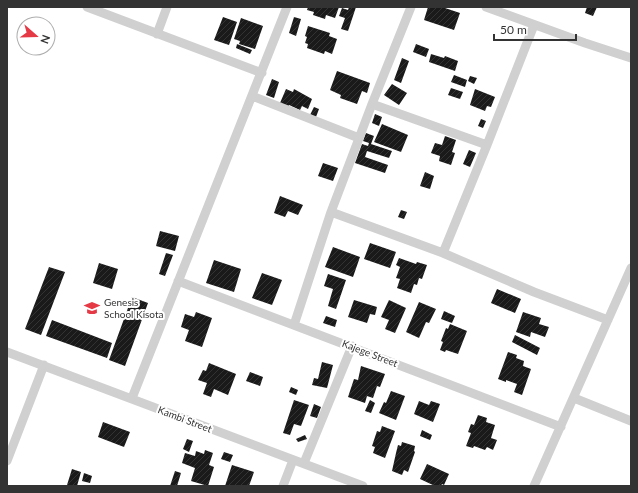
<svg xmlns="http://www.w3.org/2000/svg" width="638" height="493" font-family="Lato,sans-serif">
  <defs>
    <pattern id="building-hatch" width="6" height="6" patternUnits="userSpaceOnUse"><rect width="6" height="6" fill="#1a1a1a"/><path d="M-1 1l2-2M0 6l6-6M5 7l2-2" fill="none" stroke="#333"/></pattern>
  </defs>
  <rect width="100%" height="100%" fill="#fff"/>
  <!-- building -->
  <path fill="url(#building-hatch)" d="M308 7H339L335 18 326 15 325 19 313 15 314 12 307 10Z
    M349 7H356L348 31 341 29 345 18 339 16 342 8 348 10Z
    M428 7H442L460 13 454 30 424 20Z
    M587 7H597L593 16 585 13Z
    M223 17 237 22 229 45 214 40Z
    M294 17 301 19 296 36 289 33Z
    M241 18 263 26 255 49 239 44 240 41 234 39Z
    M308 26 330 33 329 36 337 39 332 54 325 51 324 54 307 48 308 44 305 43 307 37 305 36Z
    M237 44 252 50 250 54 236 48Z
    M416 44 429 49 426 57 413 52Z
    M431 54 444 58 445 56 458 61 455 71 429 62Z
    M402 58 409 61 401 83 394 80Z
    M337 71 370 83 367 93 362 91 357 104 340 98 341 95 330 90Z
    M454 75 467 80 465 87 451 82Z
    M470 76 477 78 474 84 468 81Z
    M272 79 279 82 274 98 266 95Z
    M392 84 407 93 399 105 384 95Z
    M451 88 463 92 460 99 448 95Z
    M286 89 293 92 294 89 312 99 308 109 302 106 300 110 289 105 288 107 280 103Z
    M475 89 495 97 491 107 487 106 485 111 470 105Z
    M314 107 319 109 316 117 310 115Z
    M375 114 382 117 379 126 372 123Z
    M481 119 486 121 483 128 478 126Z
    M382 124 408 135 401 152 374 142Z
    M366 133 374 136 371 144 392 151 389 158 367 151 365 157 388 165 385 173 355 163 362 144 368 146 369 143 363 141Z
    M445 136 456 140 452 152 455 153 451 165 439 161 440 156 431 153 435 143 442 145Z
    M469 150 476 153 470 167 463 164Z
    M323 163 338 168 333 181 318 176Z
    M425 172 434 176 430 189 420 186Z
    M280 196 303 205 298 215 288 211 285 217 274 213Z
    M401 210 407 212 404 219 398 217Z
    M160 231 179 236 175 251 156 246Z
    M370 243 396 252 390 268 364 259Z
    M333 247 360 257 353 277 325 267Z
    M166 253 173 255 165 276 159 274Z
    M399 258 416 264 417 262 427 265 422 279 419 278 417 285 414 284 411 293 397 288 400 279 396 278 400 267 396 265Z
    M214 260 241 269 234 292 206 283Z
    M99 263 118 269 112 289 93 283Z
    M49 267 65 272 41 335 25 329Z
    M262 273 282 280 272 305 252 298Z
    M328 274 346 280 336 309 328 306 333 289 324 286Z
    M497 289 521 299 515 313 491 303Z
    M132 297 148 303 125 366 109 360Z
    M354 300 377 307 375 315 370 314 367 323 348 317Z
    M389 300 406 308 395 333 385 329 389 320 381 317Z
    M419 302 436 309 429 323 426 322 419 338 406 332Z
    M444 311 455 316 452 323 441 319Z
    M196 312 212 318 202 347 185 341 189 330 181 327 185 314 194 317Z
    M523 312 541 318 539 324 549 327 545 337 531 332 530 337 516 332Z
    M326 316 337 320 335 327 323 323Z
    M52 320 112 343 107 358 46 336Z
    M450 324 467 331 458 354 446 350 445 352 440 350 443 342 441 341 446 328 448 329Z
    M515 335 540 348 537 355 512 342Z
    M508 352 517 355 516 358 524 361 523 366 531 369 522 395 514 392 517 384 506 380V382L498 379Z
    M322 362 333 365 327 388 312 385 314 378 318 379Z
    M209 363 236 374 228 395 214 389 211 397 203 394 207 383 198 380 203 370 206 371Z
    M361 366 385 374 380 387 377 386 373 398 367 396 365 403 348 397 354 379 358 380Z
    M250 372 263 377 260 386 246 381Z
    M291 387 298 390 296 395 289 392Z
    M391 391 405 396 396 420 379 413 384 402 386 403Z
    M294 400 309 405 301 426 294 424 290 435 283 433Z
    M370 400 375 403 371 413 365 411Z
    M419 401 429 405 431 401 440 404 433 422 414 414Z
    M314 404 321 407 317 418 310 416Z
    M478 415 487 418 486 422 495 425 491 438 497 440 493 450 487 447 485 450 474 446 473 448 466 446 471 433 468 432 471 424 474 425Z
    M103 422 130 432 124 447 98 437Z
    M382 426 395 431 385 458 373 453 375 447 372 446 377 431 380 432Z
    M422 430 432 435 430 440 420 436Z
    M305 435 307 439 298 442 296 439Z
    M187 439 193 441 189 452 183 449Z
    M402 442 415 446 414 451 415 452 408 472 404 470 402 475 392 471 396 453 398 445 401 446Z
    M205 450 213 453 209 465 214 467 208 486 191 481 195 468 182 463 185 453 195 456 196 451 204 454Z
    M224 452 233 455 230 462 221 459Z
    M427 464 449 474 444 485 442 484 441 486H435L420 479Z
    M232 465 254 472 249 486H225Z
    M72 469 81 472 77 486 67 485Z
    M175 471 181 473 177 486H170Z
    M84 473 92 476 90 483 82 481Z"/>
  <g fill="none" stroke-linecap="round" stroke-linejoin="round">
    <!-- minor -->
    <path stroke="#d0d0d0" stroke-width="9" d="M87 7 262 73
      M486 7 585 43 631 58
      M157 34 167 7
      M252 96 359 138
      M372 104 487 145
      M331 212 443 253 534 292 608 320
      M443 253 487 145 534 25
      M178 281 561 427
      M294 325 331 212 372 104 411 7
      M7 352 363 486
      M132 398 287 7
      M574 398 631 421
      M7 461 44 365
      M304 463 352 346
      M283 486 293 460
      M534 486 631 268"/>
  </g>
  <!-- icons -->
  <defs>
    <symbol id="school-bare" viewBox="-9 -9 18 18"><path d="M0-5L7-2L0 1L-7-2ZM-4 1L0 2.5L4 1V4Q0 6-4 4Z" fill="#e63946" stroke="#fff" stroke-width="2.5" paint-order="stroke"/></symbol>
  </defs>
  <g fill-rule="evenodd">
    <use href="#school-bare" x="81" y="297" width="22" height="22"/>
  </g>
  <g text-anchor="middle" stroke-width="4" stroke-linejoin="round" paint-order="stroke">
    <!-- poi labels -->
    <g font-size="10" fill="#333" stroke="#fff" text-anchor="start">
      <text x="104" y="306">Genesis<tspan x="104" dy="12">School Kisota</tspan></text>
    </g>
    <!-- street labels -->
    <g font-size="10" fill="#333" stroke="#fff">
      <text transform="translate(370 353) rotate(21)" y="4">Kajege Street</text>
      <text transform="translate(185 419) rotate(21)" y="4">Kambi Street</text>
    </g>
  </g>
  <!-- border -->
  <rect width="638" height="493" fill="none" stroke="#333333" stroke-width="16"/>
  <!-- north arrow -->
  <g transform="translate(36 36) rotate(110)"><circle r="19" fill="#ffffff" stroke="#adadad"/>
  <path d="M0-3L7 15L0 10L-7 15Z" fill="#e63946"/>
  <text y="-6" font-size="11" font-weight="bold" text-anchor="middle" fill="#333333">N</text>
  </g>
  <!-- scale -->
  <path d="M494 34v6h82v-6" fill="none" stroke="#333333" stroke-width="2"/>
  <text x="500" y="34" font-size="12" fill="#333333" stroke="#ffffff" stroke-width="3" paint-order="stroke">50 m</text>
</svg>
